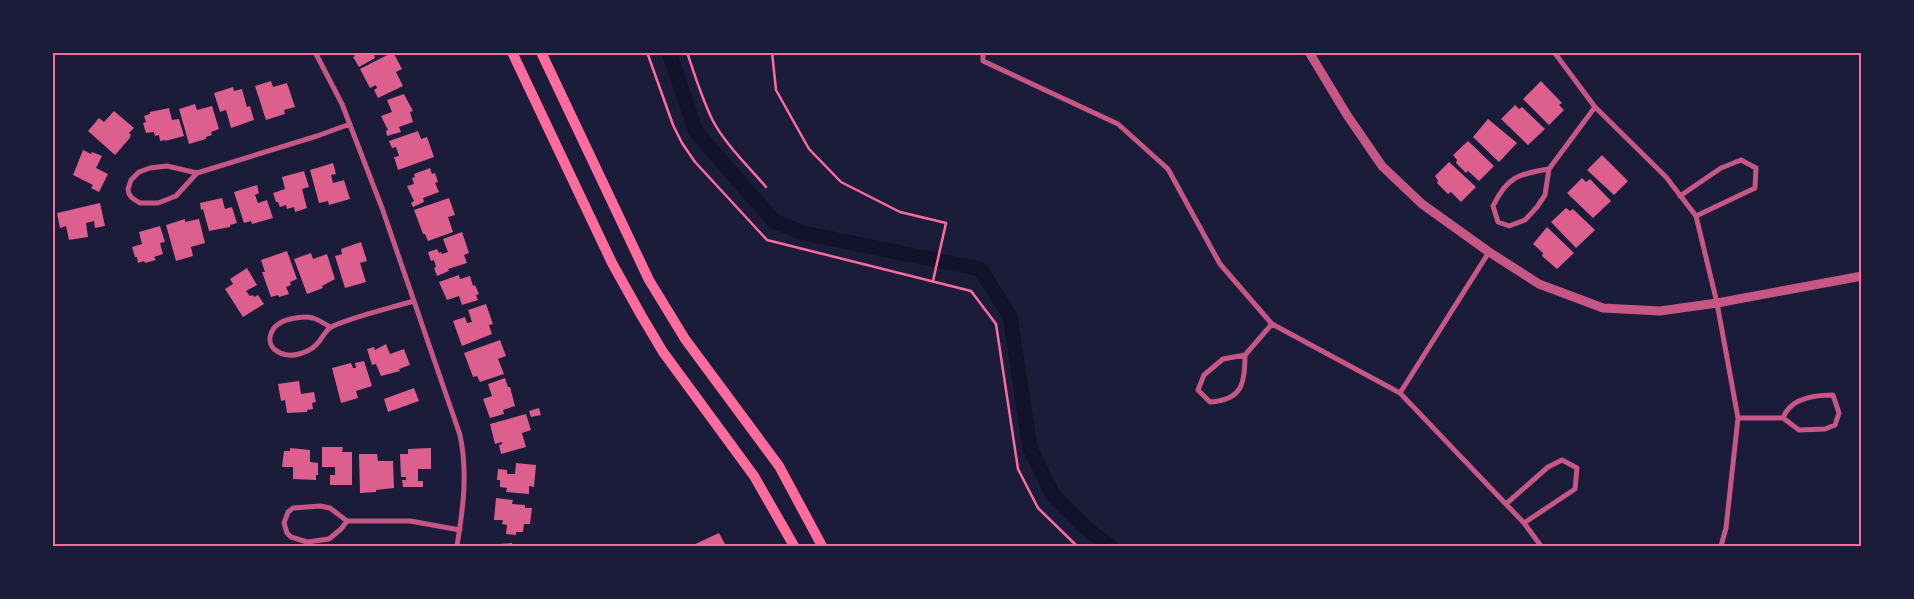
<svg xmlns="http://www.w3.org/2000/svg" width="1914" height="599" font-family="'PT Sans',sans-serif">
  <rect width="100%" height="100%" fill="#1b1b3a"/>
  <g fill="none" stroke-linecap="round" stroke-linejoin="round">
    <!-- canal -->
    <path stroke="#12122b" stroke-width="15" d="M669 52 696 132 774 221 803 233 980 269 1010 316 1030 448 1053 495 1087 529 1110 546"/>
  </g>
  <!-- building -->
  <path fill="#dd5f8e" d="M353 52H373L375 58 359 67 353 57 355 56Z
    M393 52 402 69 396 72 403 86 378 98 374 90 377 88 376 85 370 88 360 69Z
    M271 81 273 87 287 83 295 107 284 110 285 114 266 120 255 86Z
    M1541 81 1562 103 1559 105 1564 110 1549 125 1523 99Z
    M233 87 234 91 242 89 247 107 250 106 254 120 231 128 226 110 220 112 214 93Z
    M404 94 413 111 410 112 413 122 399 127 401 132 387 136 386 131 388 130 381 116 392 112 387 100Z
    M195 104 197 110 212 106 219 129 211 132 212 135 206 137V139L189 144 179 109Z
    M1515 105 1519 109 1522 107 1545 129 1528 145 1501 119Z
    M169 108 172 120 179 119 184 136 165 141V140L160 141 159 135 155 136 154 132 146 133 143 123 146 122 144 116 150 114V112Z
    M114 111 134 128 129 133 131 135 129 139 115 155 88 131 99 118 104 122Z
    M1488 119 1517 143 1499 162 1473 137Z
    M418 131 421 139 427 137 434 157 398 170 394 157 399 156 396 147 392 148 389 141Z
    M1468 141 1494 166 1479 181 1468 171 1466 173 1456 163 1457 160 1453 155Z
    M83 150 91 154 92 152 102 156 96 168 108 174 99 192 91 188 93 185 73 175Z
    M1602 155 1628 181 1614 195 1587 170Z
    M1449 162 1476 187 1461 202 1451 192 1448 194 1437 183 1438 181 1435 176Z
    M333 163 336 174 331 175 333 183 344 180 350 199 329 205 328 201 319 203 310 170Z
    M430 168 432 174 435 173 438 182 435 183 439 192 423 198 424 202 413 207 411 203 414 201 407 186 414 184 412 178 415 177 414 174Z
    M304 171 309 187 302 189 307 208 295 212 294 207 287 209 286 205 280 207 278 202H276L273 193 285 189 282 177Z
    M1582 178 1586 182 1590 179 1611 201 1593 218 1567 193Z
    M257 185 259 193 255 195 258 203 267 200 273 218 252 224 251 221 244 223 234 192Z
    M222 198 225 209 232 207 237 223 230 225V227L209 231 203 209 201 210 200 203Z
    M449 198 455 215 448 217 453 232 428 241 425 234H423L414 210Z
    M100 203 105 226 95 228 94 221 86 223 88 237 69 240 66 226 60 228 57 213Z
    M1566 208 1570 211 1573 209 1595 230 1576 248 1551 222Z
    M185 219V222L199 219 205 243 191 247 193 256 176 261 166 225Z
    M160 226 165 242 160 243 163 254 154 257 156 260 145 263 144 261 138 263 137 257H135L132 247 142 244 139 232Z
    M1547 227 1574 253 1557 269 1542 256 1543 253 1533 244Z
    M462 232 469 253 464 255 467 263 448 269 449 271 437 276 434 268 436 267 434 260 431 261 428 252 437 249 439 253 441 252 442 254 448 252 443 239Z
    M361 242 367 261 360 263 366 282 345 288 335 256 342 254 341 249Z
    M287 251 297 279 290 282 291 285 286 287 289 294 279 297 278 295 271 297 262 272H265L261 260Z
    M311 253 313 259 327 254 335 279 322 286 323 288 307 294 294 259Z
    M247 268 257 285 246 291 250 296 253 295 254 297 258 295 264 304 243 317 225 289 233 284 230 279Z
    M459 275 460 279 470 276 473 286 475 285 479 294 476 295 478 300 462 305 459 296 447 300 439 282Z
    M486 304 493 324 489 325 492 334 462 346 453 321 465 317 467 323 472 322 468 310Z
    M500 340 506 356 498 359 504 374 480 382 477 376 473 377 464 353Z
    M386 344 390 354 404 349 410 365 399 369 400 371 381 376 376 364 372 365 367 349 374 347 375 350Z
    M364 361 372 386 356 391 358 398 341 403 332 368 351 363 353 368H356L355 363Z
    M505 378 508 387H510L515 406 503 410 504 414 490 418 483 399 492 396 488 384Z
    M299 381 301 394 314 392 316 402 312 403 313 409 307 410V412L287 413 285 400 281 401 278 384Z
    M414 388 419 401 388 412 384 399Z
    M539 408 541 415 531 417 529 411Z
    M526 414 531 430 522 433 526 447 501 454 499 445 502 444V442L495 444 490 424Z
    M322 447H343L342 452H352V485H330V475H335V467H322Z
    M290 448 310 450V462L318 463V475H316V480L293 479V467H282L284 451H290Z
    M431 448V469H418V481H423V487H403L402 480H406V477H401L400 454H408V449Z
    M359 454H377L378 461H393L394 488 376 490V492L360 493Z
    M516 463 536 465 534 487 529 486V494L506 492 507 488 500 487V480H497L498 469 507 470V474H515Z
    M496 498 513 500 512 504 525 505V508H532L530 524H524L523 532H516V535L506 534 507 525 502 524 503 520H494Z
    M719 533 725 544 721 546H691Z
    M512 543V546H486L485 545Z"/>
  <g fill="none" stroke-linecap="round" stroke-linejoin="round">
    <!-- path -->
    <path stroke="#ff6b9d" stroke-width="2.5" d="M647 52 673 125 682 143 695 162 767 240 971 291 996 324 1018 469 1038 508 1077 546
      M687 52C695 76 702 99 713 121 726 145 748 166 766 187
      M772 52 776 90 809 149 841 182 900 212 946 223 933 281"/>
    <!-- minor -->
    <path stroke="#c65784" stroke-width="5" d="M315 52 342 104 382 208 460 435C468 473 463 509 457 546
      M983 52V61L1118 124 1168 169 1220 264 1272 324 1400 393 1524 523 1541 546
      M1554 52 1595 107 1666 177 1696 216 1717 303 1738 418 1726 528 1721 546
      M1549 169C1518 174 1507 177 1493 206L1498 222 1509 226 1525 220 1537 207 1545 195 1549 169 1595 107
      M197 173 167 166 150 168 139 172 131 180 128 189 129 194 132 198 140 203H158L176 196 197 173 317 136 350 124
      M1680 196 1721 168 1741 160 1756 168 1755 188 1696 216
      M330 327C325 324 319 320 313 318 303 315 281 319 274 328 261 347 282 359 299 354 323 348 321 331 333 326 359 315 387 309 414 301
      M1245 355C1245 384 1242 400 1210 402L1198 390 1204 375 1223 359 1245 355 1272 324
      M1400 393 1489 252
      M1738 418H1783L1799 430 1825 429 1835 425 1839 413 1833 395C1814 395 1790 398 1783 418
      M1506 504 1548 467 1562 460 1577 468 1575 489 1524 523
      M347 521 341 529 329 539 307 542 291 537 287 533 284 523 288 512 293 508 320 506 330 508 347 521H410L460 530"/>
    <!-- tertiary -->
    <path stroke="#c65784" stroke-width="9" d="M1309 52 1347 115 1382 166 1422 204 1489 252 1539 284 1603 308 1660 311 1717 303 1862 276"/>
    <!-- secondary -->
    <path stroke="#ff6b9d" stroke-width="10" d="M512 52 612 263 641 315 663 352 754 476 794 546
      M541 52 649 280 685 339 779 466 822 546"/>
  </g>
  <!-- border -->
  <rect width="1914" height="599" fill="none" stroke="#1b1b3a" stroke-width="108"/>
  <rect x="54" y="54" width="1806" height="491" fill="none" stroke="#ff6b9d" stroke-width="2"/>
</svg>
